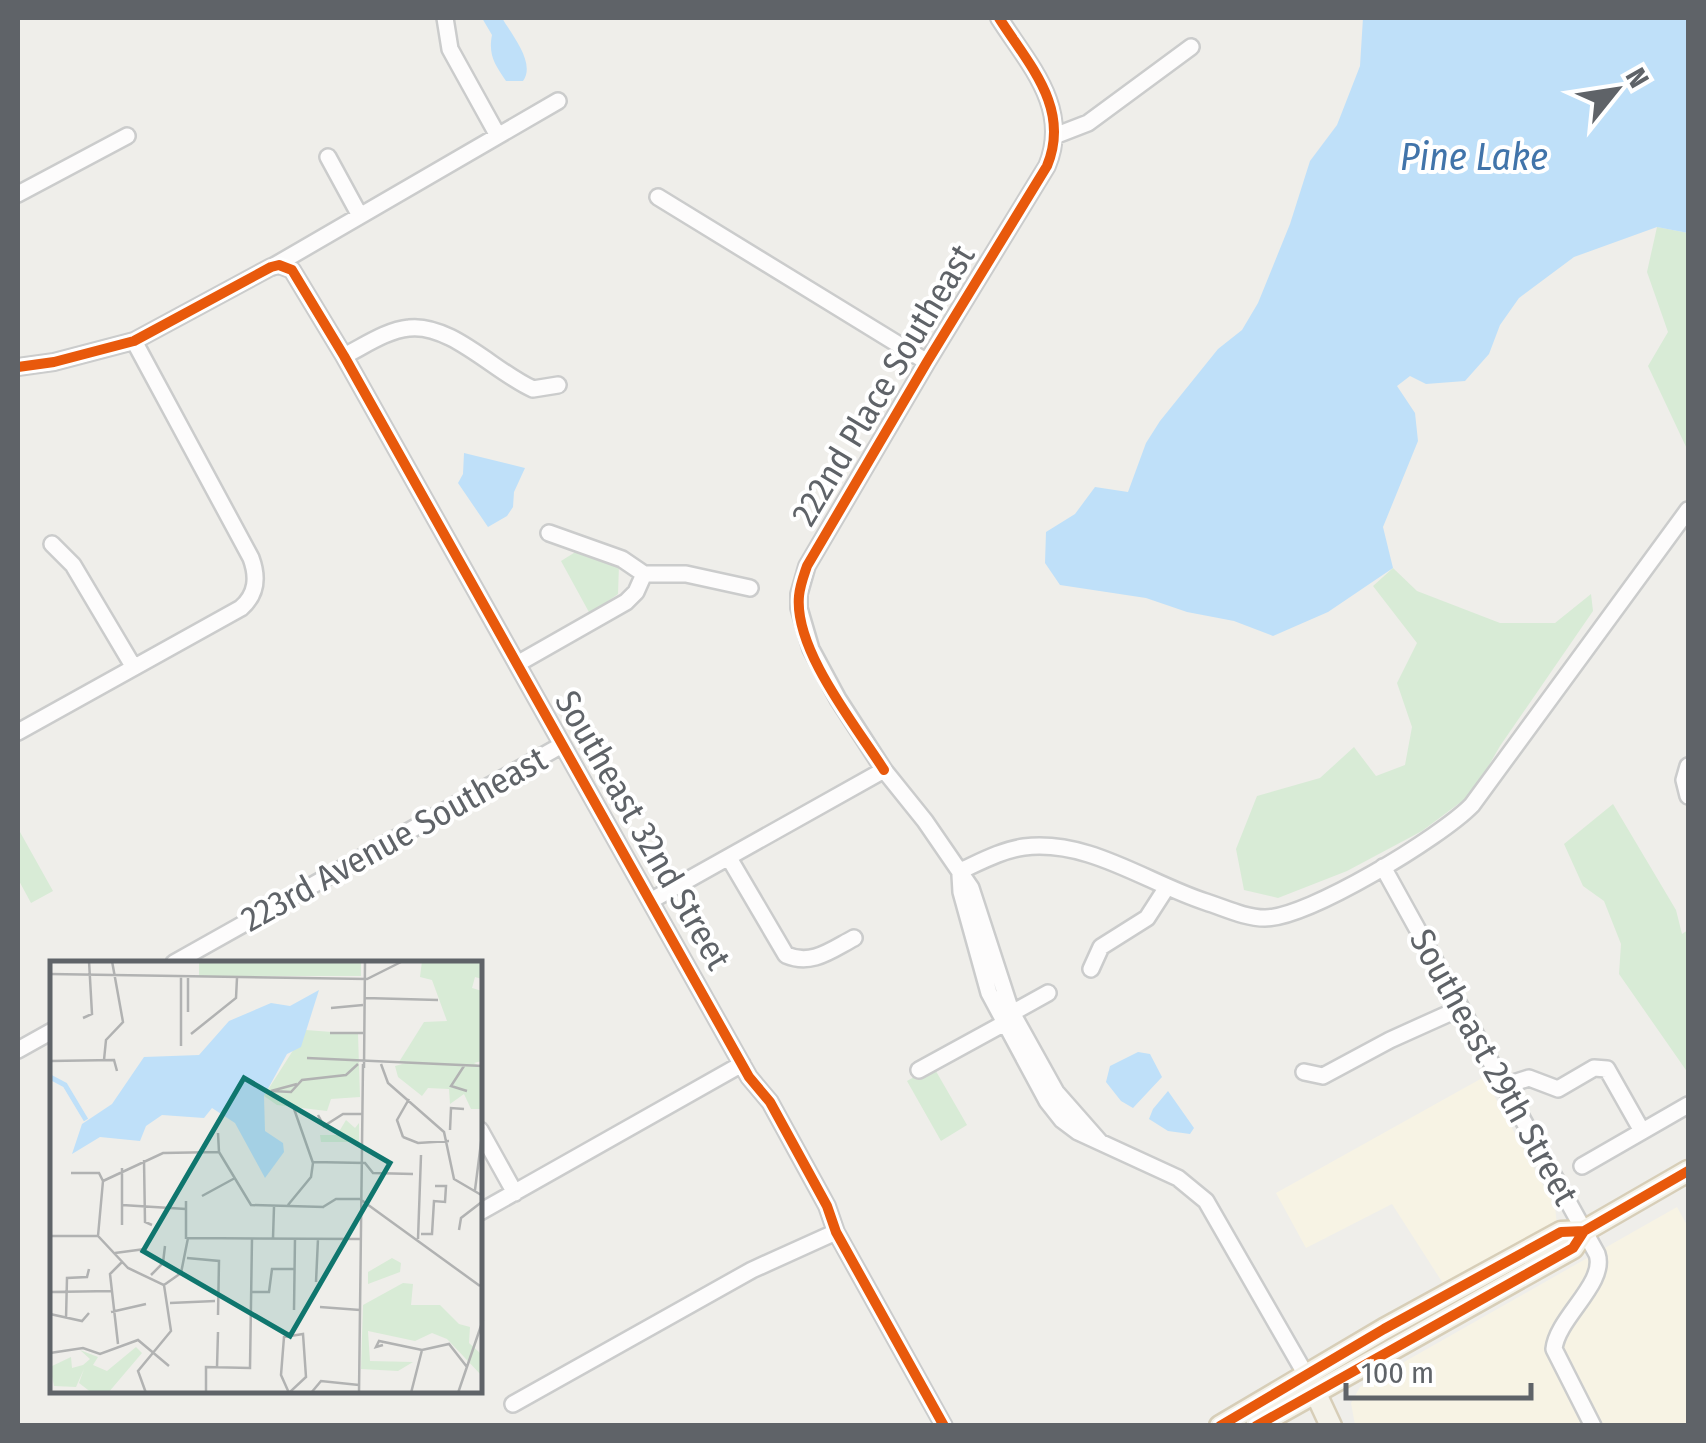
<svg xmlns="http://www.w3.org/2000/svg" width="1706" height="1443" font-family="'Fira Sans Condensed',sans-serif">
  <rect width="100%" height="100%" fill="#efeeea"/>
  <!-- commercial -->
  <path fill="#f7f3e4" d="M1484 1077 1555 1207 1557 1224 1446 1288 1392 1204 1306 1248 1276 1193Z
    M1677 1207 1688 1227V1425H1355L1351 1403 1360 1387Z"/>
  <!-- green -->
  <path fill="#d8ebd6" d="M1657 227 1688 233V451L1648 366 1668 332 1647 272Z
    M577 551 619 565 618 594 590 614 561 561Z
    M1393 568 1417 591 1500 623H1555L1591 594 1593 611 1500 746 1473 793 1422 831 1347 871 1278 898 1244 890 1236 849 1257 796 1320 778 1354 747 1376 776 1405 765 1412 727 1397 683 1417 643 1373 586Z
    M1613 804 1676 910 1682 934 1688 930V1073L1619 974 1621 944 1604 901 1583 886 1564 844Z
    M20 832 53 891 31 903 18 879V834Z
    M933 1066 967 1125 941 1141 907 1081Z"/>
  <!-- water -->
  <path fill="#bfe0f9" d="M482 18H502C512 35 536 63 523 81H506C495 65 488 55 492 35Z
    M1363 18H1688V233L1657 227 1574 257 1519 298 1500 325 1489 354 1465 381 1426 384 1410 376 1397 386 1415 413 1418 441 1383 527 1393 568 1328 612 1273 636 1234 621 1187 612 1146 598 1060 585 1045 563 1046 532 1075 514 1095 487 1128 492 1146 443 1160 421 1218 349 1242 330 1258 303 1290 224 1310 161 1337 125 1360 66Z
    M464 453 525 468 514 492 513 507 507 516 488 527 458 483 463 474Z
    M1138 1052 1150 1054 1162 1077 1133 1108 1121 1101 1106 1082 1110 1066Z
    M1168 1091 1194 1128 1190 1134 1168 1131 1149 1119 1153 1109Z"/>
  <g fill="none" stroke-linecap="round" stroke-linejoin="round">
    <defs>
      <path id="minor" d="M445 18 450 49 497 134
        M999 18C1029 65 1071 108 1047 166L927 362 807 566 799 594V608L811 649 838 699 884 770 925 821 971 888 1011 1011 1056 1092 1100 1142
        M1057 135 1088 123 1191 47
        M328 157 359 214
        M18 194 127 136
        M658 197 927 362
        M272 267 558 101
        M344 356C364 346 387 330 409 328 451 323 496 373 533 389L558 385
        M18 367 54 362 134 341 271 267 279 265 292 270 344 356 749 1077 770 1102 827 1206 836 1232 944 1426
        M549 533 622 559 644 574H686L750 588
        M52 544 73 565 133 666
        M517 664 626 602 636 592 644 574
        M18 732 241 608C257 594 258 577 251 558L134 341
        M1688 766 1684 780 1688 796
        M729 858 786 955C812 966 831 950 854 938
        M1383 867 1597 1254C1607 1283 1557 1318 1554 1349L1593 1426
        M960 871C980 862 1002 850 1024 847 1089 839 1147 883 1206 902 1225 908 1245 918 1265 918 1308 918 1441 837 1472 805L1688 510
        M960 875 961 892 989 993 1047 1101 1062 1120 1078 1132 1178 1178 1206 1201 1306 1375
        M652 900 884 770
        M174 963 562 745
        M1091 969 1101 947 1147 918 1167 887
        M1012 1013 1048 993
        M18 1050 52 1031
        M919 1070 1003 1024
        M1304 1072 1323 1076 1390 1040 1461 1008
        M1504 1086 1529 1078 1558 1089 1594 1068 1607 1069 1642 1131
        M480 1130 515 1193
        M1582 1166 1688 1105
        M480 1212 742 1064
        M513 1404 752 1270 836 1232"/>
      <path id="major" d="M1310 1381 1331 1426
        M1220 1426 1384 1329 1561 1232 1584 1231 1688 1171
        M1256 1426 1573 1248 1584 1231"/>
    </defs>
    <!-- minor casing -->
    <use href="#minor" stroke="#cbcccc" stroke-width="20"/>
    <!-- major casing -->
    <use href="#major" stroke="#d7ceb8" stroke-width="25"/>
    <!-- minor -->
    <use href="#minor" stroke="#fdfcfc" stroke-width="15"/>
    <!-- major -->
    <use href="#major" stroke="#f4f2e9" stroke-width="20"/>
    <defs>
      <path id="cycleway" d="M18 367 54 362 134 341 271 267 279 265 292 270 344 356 749 1077 770 1102 827 1206 836 1232 944 1426
        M884 770C856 726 794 650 799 596 800 585 804 575 807 566L927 362 1047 166C1071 108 1029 65 999 18
        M1220 1426 1384 1329 1561 1232 1584 1231 1688 1171
        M1256 1426 1573 1248 1584 1231"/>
    </defs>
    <!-- cycleway casing -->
    <use href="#cycleway" stroke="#fff" stroke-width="16"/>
    <!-- cycleway -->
    <use href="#cycleway" stroke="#e8590c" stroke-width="10"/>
  </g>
  <g text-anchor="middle" stroke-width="8" stroke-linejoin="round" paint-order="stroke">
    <!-- street labels -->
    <g font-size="35" fill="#5f6368" stroke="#fff">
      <text transform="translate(883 385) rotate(-59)" y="12">222nd Place Southeast</text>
      <text transform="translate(643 830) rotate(60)" y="12">Southeast 32nd Street</text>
      <text transform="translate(394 839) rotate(-29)" y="12">223rd Avenue Southeast</text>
      <text transform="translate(1494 1067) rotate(61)" y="12">Southeast 29th Street</text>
    </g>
    <!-- water labels -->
    <g font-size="38" font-style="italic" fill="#4174aa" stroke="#fff">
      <text x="1474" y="170">Pine Lake</text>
    </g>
  </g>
  <!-- overview -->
  <g transform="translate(50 961)">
    <rect width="432" height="432" fill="#efeeea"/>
    <path d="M149 0H311V15H149ZM372 0H432V18L425 16 422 27 432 30V100L424 102 432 106V148H421L414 133 400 143 399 128 378 127 372 135 348 116 345 105 356 102 349 101 374 61 397 60 382 19 370 16ZM256 69 308 73 310 136 281 138 277 150 227 144 214 135ZM296 159 305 167 309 162V181H271L270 174H287ZM342 297 351 302 350 311 318 323V311ZM353 322 363 323 361 344H390L409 363 420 366 419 382 430 392 432 415 397 378 382 372 365 380 318 370 320 400 363 401 348 410 311 408 313 344ZM86 386 92 392 58 432H42L29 422 34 408 26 426 4 425 0 406 21 396 22 407 33 404 40 398 30 389 48 396 43 404 57 410Z" fill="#d8ebd6"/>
    <path d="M269 29 251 86 237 93 214 135 215 170 233 182 234 191 215 217 185 162 162 147 154 157 112 154 96 165 90 180 50 176 22 193 32 163 62 143 94 96 149 94 179 60 221 42 240 45Z" fill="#bfe0f9"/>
    <path fill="none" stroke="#bfe0f9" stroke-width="5" d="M0 116 15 124 36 159"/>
    <path fill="none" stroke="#b1b2b2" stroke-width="2.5" d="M0 13 317 18 353 0M315 37 388 39M281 47 313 44M138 51V17M33 57 42 53 39 0M280 72H313M141 73 186 37 187 17M131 85V16M257 97 433 105M54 99 56 79 73 61 62 0M0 100 64 99 67 110M331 103 338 122 394 171 404 218 433 235M414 105 401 125 417 130M314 107 315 0M247 123 221 130 241 131 252 119 296 114 308 103M268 154 274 165 293 153H312M400 169 401 147 414 148M168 172 169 191 201 244 274 246M353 176 368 182 399 180M353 176 347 159 359 138M94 199 95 261 102 264M263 201 315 202 323 212 363 213M21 212H49L53 220M53 220 113 192 169 191M425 229 433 166M152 235 185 217M310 238 430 325M136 240V278M72 244 136 248M238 244 261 216 263 202 243 145M273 246 286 238H310M72 264V207M409 269 411 257 433 240M371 273H382L384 240 395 241 396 225H385M0 275H48L78 307 114 324 121 370 88 410 96 432M48 275 53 220M223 277 224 246M368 278 371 194M65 292 95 288M137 297 169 300 168 354M101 314 113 302 115 285M266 321 268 278M114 324 131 312 138 277 312 278M0 331 62 330M202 331H219L222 308H245M120 342 165 340M270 346 310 349M244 349 245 277M61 351 96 343M0 353 32 360 39 352M16 358 17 317 37 316 39 308M253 373 256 416 239 432 231 414 234 376ZM68 383 60 313 72 301M333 384 326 386 329 380 372 389 399 383 417 406M0 392 33 387 50 393 88 379 119 405M167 406 168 371M156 432V406L200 407 202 277M261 432 271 420 309 424M309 432 313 103M361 432 372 389M408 432 433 359"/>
    <path fill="#0f766e" fill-opacity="0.15" stroke="#0f766e" stroke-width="5" d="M194 117 340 202 240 375 93 290Z"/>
    <rect width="432" height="432" fill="none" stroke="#5f6368" stroke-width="5"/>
  </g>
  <!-- border -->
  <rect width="1706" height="1443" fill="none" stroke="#5f6368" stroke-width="40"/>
  <!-- north arrow -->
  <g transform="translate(1616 90) rotate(60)" stroke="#ffffff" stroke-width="8" paint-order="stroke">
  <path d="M0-8L18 38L0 25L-18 38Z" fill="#5f6368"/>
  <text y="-15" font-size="28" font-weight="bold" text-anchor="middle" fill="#5f6368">N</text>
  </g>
  <!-- scale -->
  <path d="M1346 1383v15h185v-15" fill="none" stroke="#5f6368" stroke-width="5"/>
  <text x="1361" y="1383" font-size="30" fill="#5f6368" stroke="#ffffff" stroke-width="8" paint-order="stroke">100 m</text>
</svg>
